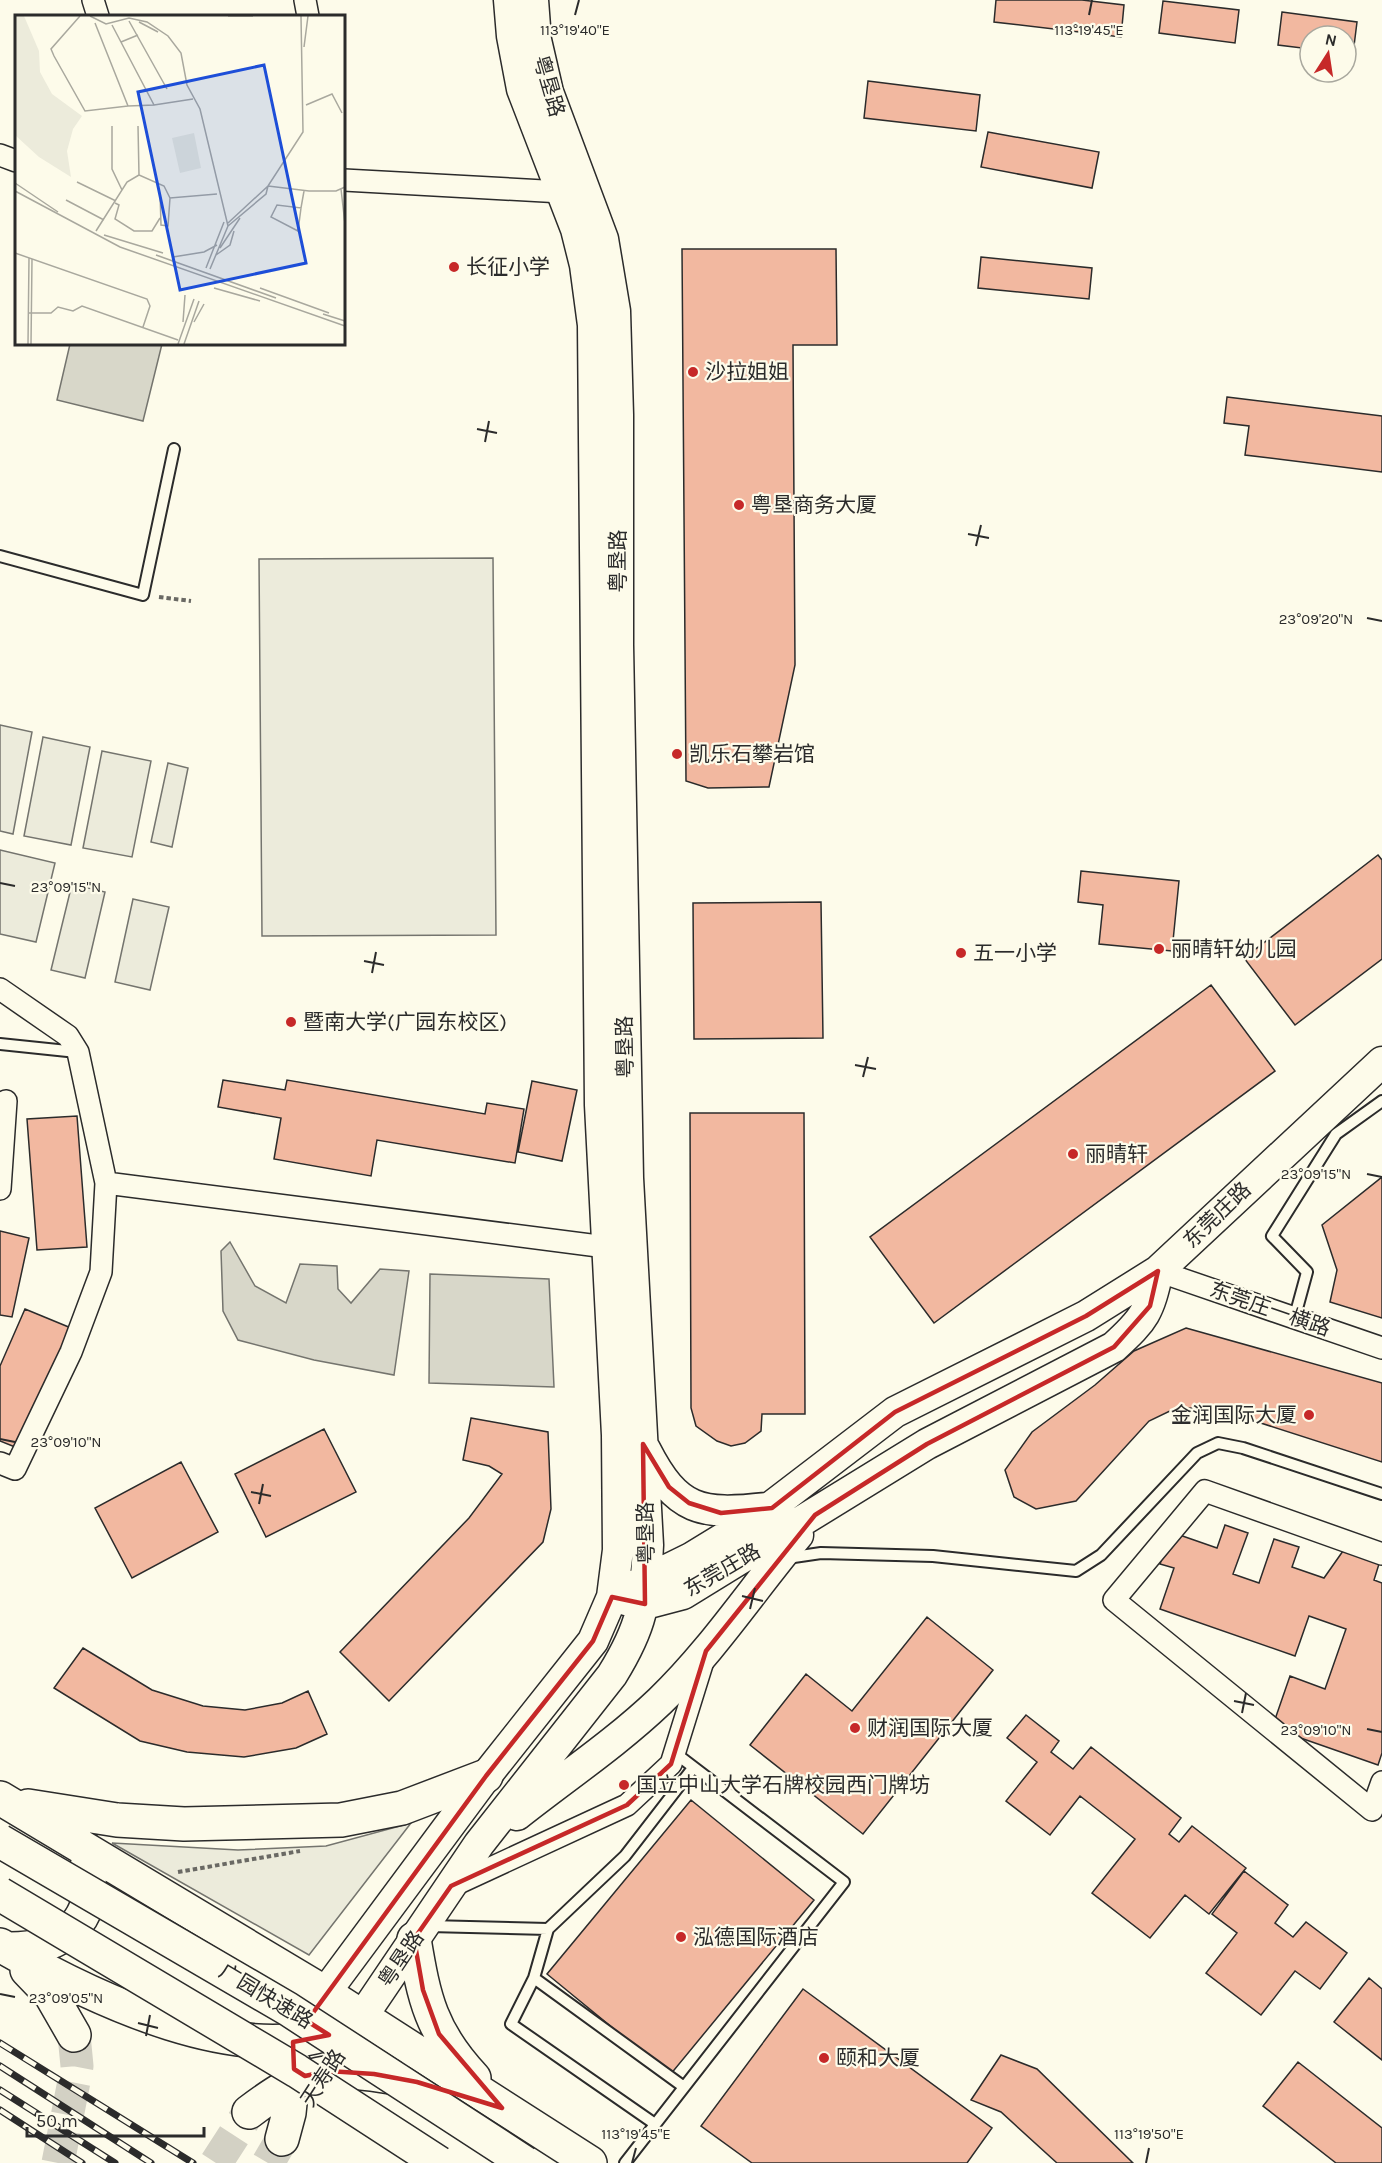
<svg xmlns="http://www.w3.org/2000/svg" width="1382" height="2163" font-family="Karla,'Noto Sans SC',sans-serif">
  <rect width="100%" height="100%" fill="#fdfbea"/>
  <!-- green -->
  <path fill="#ecebdb" stroke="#74746e" stroke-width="1.5" d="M493 558 496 935 262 936 259 559Z
    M0 725 32 732 13 834 0 831Z
    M43 737 90 747 71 845 24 836Z
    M102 751 151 761 132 857 83 848Z
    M168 763 188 768 172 847 151 842Z
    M0 850 55 863 36 942 0 934Z
    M72 884 105 892 85 978 51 970Z
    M133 899 169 907 150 990 115 982Z
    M411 1823 309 1955 112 1843 238 1850 326 1846Z"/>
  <!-- water -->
  <path fill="#d8d7c9" stroke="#74746e" stroke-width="1.5" d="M70 344H162L143 421 57 400Z
    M230 1242 255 1286 286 1303 300 1264 337 1266 338 1289 351 1303 380 1269 409 1271 394 1375 314 1360 238 1340 223 1311 221 1251Z
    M430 1274 549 1279 554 1387 429 1383Z"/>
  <!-- building -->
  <path fill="#f2b8a0" stroke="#2b2b2b" stroke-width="1.5" d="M996 0H1082L1124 5 1121 37 994 22Z
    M1163 1 1239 10 1235 43 1159 33Z
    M1282 12 1357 22 1353 54 1346 53V36H1310V49L1278 45Z
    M868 81 980 95 976 131 864 118Z
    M988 132 1099 152 1092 188 981 167Z
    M682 249H836L837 345H793L795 665 769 787 708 788 686 781Z
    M981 257 1092 268 1089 299 978 288Z
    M1227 397 1382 416V472L1245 455 1249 426 1224 423Z
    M1378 855 1382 860V959L1295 1025 1244 958Z
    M1081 871 1179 881 1172 951 1099 944 1103 905 1078 902Z
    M821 902 823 1038 694 1039 693 903Z
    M1211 985 1275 1071 934 1323 870 1237Z
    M223 1080 285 1090 287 1080 485 1114 487 1103 524 1109 515 1163 377 1140 371 1176 274 1159 281 1118 218 1107Z
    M532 1081 577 1090 562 1161 518 1152Z
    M690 1113H804L805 1414H762L761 1431 745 1443 731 1446 717 1441 696 1426 691 1408Z
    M77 1116 87 1247 37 1250 27 1119Z
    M1382 1177V1318L1330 1302 1337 1270 1322 1225Z
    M0 1231 29 1238 12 1317 0 1315Z
    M25 1309 71 1328 20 1449 0 1441V1366Z
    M1186 1328 1382 1383V1462L1211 1407 1174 1409 1149 1421 1076 1501 1036 1509 1014 1497 1005 1470 1032 1432 1095 1385 1134 1351Z
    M471 1418 548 1432 551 1509 543 1542 389 1701 340 1652 469 1518 502 1474 489 1466 463 1460Z
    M324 1429 356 1492 266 1537 235 1474Z
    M181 1462 218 1532 132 1578 95 1508Z
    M1225 1525 1248 1533 1233 1574 1259 1583 1274 1539 1299 1547 1292 1567 1324 1578 1343 1551 1379 1564 1374 1580 1382 1583V1753L1378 1765 1272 1728 1290 1676 1325 1689 1346 1629 1309 1616 1295 1656 1160 1609 1174 1568 1160 1564 1171 1532 1217 1548Z
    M927 1617 993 1670 863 1834 750 1745 806 1674 852 1711Z
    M83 1648 152 1690 203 1706 245 1710 282 1703 308 1691 327 1734 296 1748 244 1757 187 1752 140 1741 54 1688Z
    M1026 1715 1059 1741 1051 1752 1073 1769 1091 1747 1181 1818 1169 1834 1179 1842 1192 1826 1246 1868 1209 1914 1185 1895 1150 1938 1092 1893 1135 1839 1080 1796 1050 1835 1006 1801 1037 1762 1007 1738Z
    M691 1800 814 1900 670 2075 547 1974Z
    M1244 1871 1288 1905 1275 1923 1293 1937 1306 1922 1347 1953 1320 1989 1295 1971 1261 2015 1206 1973 1237 1933 1212 1914Z
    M1369 1978 1382 1989V2060L1334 2022Z
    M803 1989 992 2128 967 2163H752L701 2126Z
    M1001 2055 1037 2069 1133 2163H1057L1001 2112 971 2100Z
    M1298 2062 1382 2128V2163H1336L1263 2106Z"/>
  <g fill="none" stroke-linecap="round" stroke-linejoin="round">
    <!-- highway-tunnel -->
    <path stroke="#d3d1c4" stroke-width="33" stroke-dasharray="33 16" stroke-linecap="butt" d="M58 2163 77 2066 74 2035
      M216 2163 249 2112
      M268 2163 282 2139"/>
    <defs>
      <path id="lane" d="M0 556 143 595 174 449
        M0 1044 77 1052
        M1295 1316 1307 1272 1272 1236 1336 1134 1382 1101
        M787 1558 821 1553 933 1556 1076 1571 1101 1555 1197 1453 1218 1443 1243 1448 1382 1494
        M429 1926 548 1929 625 1856 693 1768
        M548 1929 534 1978 684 2087
        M534 1978 511 2024 655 2124
        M625 2163 844 1882 675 1753"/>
      <path id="street" d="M93 0 98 16
        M305 0 308 16
        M0 155 16 161
        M344 180 562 192
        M0 989 68 1036 78 1052 106 1183 606 1247
        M0 1189 6 1101
        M1158 1271 1382 1348
        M0 1463 15 1469 71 1352 101 1272 106 1183
        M1382 1554 1205 1491 1114 1600 1372 1810 1382 1782
        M452 1886 627 1805 671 1764 704 1658"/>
      <path id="secondary" d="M645 1449C677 1512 701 1515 766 1508
        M630 1588 691 1558 755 1519 895 1412 1086 1316 1158 1271 1382 1062
        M626 1600 645 1604 683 1594 927 1444 1114 1347C1145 1319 1149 1312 1158 1271
        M517 1815C565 1777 616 1743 660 1701 712 1651 752 1590 798 1535
        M325 1993 486 1776 593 1641 612 1597 618 1550 617 1435 600 1105 593 325 585 265 576 229 522 89 512 36 509 0
        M362 2017 479 1844 612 1675C643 1625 645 1604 648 1545L628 1178 618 645V415L615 311 603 239 548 92 536 40 533 0"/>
      <path id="highway" d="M0 1798 325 1993 590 2163
        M28 1806 117 1820 184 1824 341 1820 402 1808 486 1776
        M414 1939C424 1999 431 2032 474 2078
        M0 1945C88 1996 249 2076 348 2025
        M7 1949C59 1950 100 1923 87 1866
        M27 1970 51 1995 74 2035
        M249 2112C306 2069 327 2066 397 2078
        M282 2139 289 2113 294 2064"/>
    </defs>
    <!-- lane casing -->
    <use href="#lane" stroke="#2b2b2b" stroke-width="14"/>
    <!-- street casing -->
    <use href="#street" stroke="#2b2b2b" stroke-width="24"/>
    <!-- secondary casing -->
    <use href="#secondary" stroke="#2b2b2b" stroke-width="33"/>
    <!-- highway casing -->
    <use href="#highway" stroke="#2b2b2b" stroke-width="36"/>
    <!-- path -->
    <path stroke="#6a6964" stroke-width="4" stroke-dasharray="4.5 3" stroke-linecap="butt" d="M159 597 191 601
      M178 1872 300 1851"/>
    <!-- lane -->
    <use href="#lane" stroke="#fdfbea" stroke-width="10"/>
    <!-- street -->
    <use href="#street" stroke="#fdfbea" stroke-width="21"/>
    <!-- secondary -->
    <use href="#secondary" stroke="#fdfbea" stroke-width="30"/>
    <!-- highway -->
    <use href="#highway" stroke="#fdfbea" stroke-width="33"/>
    <defs>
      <path id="rail" d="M0 2043 193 2163
        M0 2066 151 2163
        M0 2090 115 2163
        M0 2110 82 2163"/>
    </defs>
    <!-- rail casing -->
    <use href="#rail" stroke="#2b2b2b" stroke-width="7"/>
    <!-- rail -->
    <use href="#rail" stroke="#fdfbea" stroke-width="4.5" stroke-dasharray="14" stroke-linecap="butt"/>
    <defs>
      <path id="highway-bridge" d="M0 1841 288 2009 525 2163
        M0 1894 297 2071 439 2163"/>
    </defs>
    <!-- highway-bridge casing -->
    <use href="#highway-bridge" stroke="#2b2b2b" stroke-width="36" stroke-linecap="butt"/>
    <!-- highway-bridge -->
    <use href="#highway-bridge" stroke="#fdfbea" stroke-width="33"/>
  </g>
  <!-- marked area -->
  <path fill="none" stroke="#c62828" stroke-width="4.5" stroke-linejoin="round" d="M1158 1271 1150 1306 1114 1347 927 1444 815 1515 706 1651 671 1764 627 1805 451 1886 414 1939 423 1990 439 2034 502 2108 417 2082 374 2074 328 2071 305 2076 294 2069 293 2042 329 2035 307 2021 486 1776 593 1641 612 1597 645 1604 643 1444 669 1487 689 1503 721 1513 772 1508 895 1412 1086 1316Z"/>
  <!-- ticks -->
  <path fill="none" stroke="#2b2b2b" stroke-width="2" d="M575 15 579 0M1089 15 1092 0M477 429 497 433M485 442 489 421M968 534 989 538M976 546 981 525M1367 618 1382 621M0 883 15 886M364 961 384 965M372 973 376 952M855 1065 876 1069M863 1077 868 1057M1367 1174 1382 1177M0 1439 15 1442M251 1492 271 1496M259 1504 263 1484M742 1596 763 1601M750 1609 755 1588M1234 1701 1254 1705M1242 1713 1246 1693M1367 1729 1382 1732M0 1994 15 1997M138 2023 158 2028M146 2036 150 2015M632 2163 636 2148M1146 2163 1149 2148"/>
  <!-- markers -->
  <g fill="#c62828" stroke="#fdfbea" stroke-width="2">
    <circle cx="454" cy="267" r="6"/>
    <circle cx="693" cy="372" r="6"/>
    <circle cx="739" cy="505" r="6"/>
    <circle cx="677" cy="754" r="6"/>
    <circle cx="1159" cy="949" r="6"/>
    <circle cx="961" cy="953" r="6"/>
    <circle cx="291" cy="1022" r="6"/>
    <circle cx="1073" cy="1154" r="6"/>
    <circle cx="1309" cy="1415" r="6"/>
    <circle cx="855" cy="1728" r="6"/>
    <circle cx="624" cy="1785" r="6"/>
    <circle cx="681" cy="1937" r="6"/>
    <circle cx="824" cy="2058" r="6"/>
  </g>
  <g text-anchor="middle" stroke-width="4.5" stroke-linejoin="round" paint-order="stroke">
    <!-- street labels -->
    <g font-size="21" fill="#2b2b2b" stroke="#fdfbea">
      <text transform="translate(549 86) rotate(74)" y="7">粤垦路</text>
      <text transform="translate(618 561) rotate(-90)" y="7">粤垦路</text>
      <text transform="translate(625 1047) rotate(-91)" y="7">粤垦路</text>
      <text transform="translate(1217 1215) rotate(-44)" y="7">东莞庄路</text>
      <text transform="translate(1270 1309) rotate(19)" y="7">东莞庄一横路</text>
      <text transform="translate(646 1533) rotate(-91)" y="7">粤垦路</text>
      <text transform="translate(722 1570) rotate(-30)" y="7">东莞庄路</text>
      <text transform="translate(401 1959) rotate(-56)" y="7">粤垦路</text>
      <text transform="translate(266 1996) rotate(31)" y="7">广园快速路</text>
      <text transform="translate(323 2078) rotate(-57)" y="7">天寿路</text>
    </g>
    <!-- poi labels -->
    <g font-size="21" fill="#2b2b2b" stroke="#fdfbea" text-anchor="start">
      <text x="466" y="274">长征小学</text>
      <text x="705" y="379">沙拉姐姐</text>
      <text x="751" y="512">粤垦商务大厦</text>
      <text x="689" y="761">凯乐石攀岩馆</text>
      <text x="1171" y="956">丽晴轩幼儿园</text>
      <text x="973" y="960">五一小学</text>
      <text x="303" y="1029">暨南大学(广园东校区)</text>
      <text x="1085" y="1161">丽晴轩</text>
      <text x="1297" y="1422" text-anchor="end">金润国际大厦</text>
      <text x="867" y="1735">财润国际大厦</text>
      <text x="636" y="1792">国立中山大学石牌校园西门牌坊</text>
      <text x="693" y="1944">泓德国际酒店</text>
      <text x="836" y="2065">颐和大厦</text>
    </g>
  </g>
  <!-- overview -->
  <g transform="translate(15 15)">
    <rect width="330" height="330" fill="#fdfbea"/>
    <path d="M0 1H9L24 36 25 57 37 79 67 101 58 114 52 136 56 162 24 142 0 120ZM179 118 186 153 165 158 157 123Z" fill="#ecebdb"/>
    <path fill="none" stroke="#a9a89e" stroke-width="1.5" d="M65 1 36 34 39 41 70 96 113 91M75 1 91 9 114 3 132 7 153 21 166 38 172 70 185 94 213 211 195 254M213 1H238M114 6 152 74M124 7 143 17M80 8 113 91 139 90 97 10M106 27 123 20M289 32 293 1M139 90 178 84M291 90 317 79 327 98M97 111V154L107 175M123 111 124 160 149 171 155 183 202 179M62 167 101 186M0 168 43 197M253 171 294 176H321L330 172M326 174 330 209M0 176 105 232 330 311M145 178 146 210 153 211 155 183M51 185 89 205M100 188 104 190 100 204 119 216H137L145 203M286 193 283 216 256 202 262 190 286 193 289 176M213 208 253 171 288 117 286 1M213 211 251 179 253 171M81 216 112 167 124 160M89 220 148 238M205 233 225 203M0 238 132 284 135 291 128 312M141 240 261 283M201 240 215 230 219 216M158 242 189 237 202 230M191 253 209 207M199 273 245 286M245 273 314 298M13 298H36L43 292 58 296 67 291 163 325M308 299 330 306M168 307 170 280M179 307 189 289M13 329 14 243M16 329 17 244M163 329 179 284M169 329 184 286"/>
    <path fill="#1d4ed8" fill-opacity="0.15" stroke="#1d4ed8" stroke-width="3" d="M249 50 291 248 165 275 123 77Z"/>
    <rect width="330" height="330" fill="none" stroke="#2b2b2b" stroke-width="3"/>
  </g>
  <g font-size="15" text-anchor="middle" fill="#2b2b2b" stroke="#fdfbea" stroke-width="4.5" stroke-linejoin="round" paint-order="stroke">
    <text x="575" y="35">113°19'40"E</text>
    <text x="1089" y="35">113°19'45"E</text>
    <text x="1316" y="624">23°09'20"N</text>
    <text x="66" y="892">23°09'15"N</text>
    <text x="1316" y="1179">23°09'15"N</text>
    <text x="66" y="1447">23°09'10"N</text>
    <text x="1316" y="1735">23°09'10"N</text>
    <text x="66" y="2003">23°09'05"N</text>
    <text x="636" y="2139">113°19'45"E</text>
    <text x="1149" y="2139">113°19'50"E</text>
  </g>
  <!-- north arrow -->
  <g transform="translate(1328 54) rotate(12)"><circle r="28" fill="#fdfbea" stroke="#a9a89e" stroke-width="1.5"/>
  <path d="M0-4.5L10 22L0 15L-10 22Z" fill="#c62828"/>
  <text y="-9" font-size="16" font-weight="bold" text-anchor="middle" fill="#2b2b2b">N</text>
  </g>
  <!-- scale -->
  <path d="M27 2127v9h177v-9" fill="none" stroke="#2b2b2b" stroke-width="3"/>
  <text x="36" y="2127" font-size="18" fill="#2b2b2b" stroke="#fdfbea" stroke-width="4.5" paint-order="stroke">50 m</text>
</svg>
